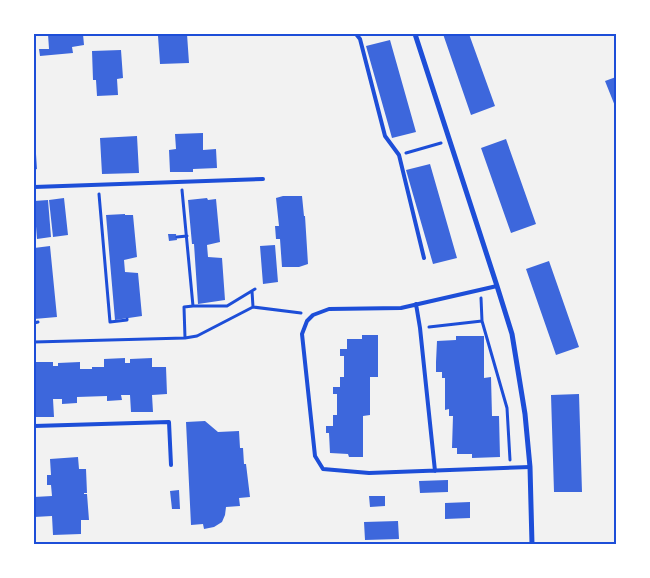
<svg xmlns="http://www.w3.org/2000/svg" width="650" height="578" font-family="'Golos Text',sans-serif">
  <rect width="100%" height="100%" fill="#f2f2f2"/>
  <!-- building -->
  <path fill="#3d67dc" d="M48 34H83L84 45 72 47 73 53 40 56 39 49H49Z
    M187 34 189 63 160 64 158 36Z
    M443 34H469L495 106 471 115Z
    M390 40 416 132 392 138 366 46Z
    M121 50 123 78 117 79 118 95 97 96 96 80H93L92 51Z
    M616 77V106H615L605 81Z
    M203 133V150L216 149 217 168 193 169V172H170L169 150 176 149 175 134Z
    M137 136 139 173 102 174 100 138Z
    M506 139 536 224 511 233 481 148Z
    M36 154 37 169 34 170V155Z
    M430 164 457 258 433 264 406 170Z
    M283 196H302L304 216H305L308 264 299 267H282L280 239H276L275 226H279L276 198Z
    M64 198 68 235 53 237 49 200Z
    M207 198 208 200 216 199 220 242 207 245 208 257 222 258 225 300 198 304 194 244H192L188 200Z
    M48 200 51 237 37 239 34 201Z
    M125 214V215H133L137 257 124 260 125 272 138 273 142 316 115 320 106 215Z
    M168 234H176L177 240 169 241Z
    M275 245 278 282 263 284 260 246Z
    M50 246 57 317 34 319V248Z
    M549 261 579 347 556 355 526 269Z
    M362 335H378V377H370V415L363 416V457H349L348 454 330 453 329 433H326V426H333V415H337V394H333V387H340V377H344V356H340V349H347V339H362Z
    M456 336H484V378L491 377 492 416H499L500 457 472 458V454H457V448H452L453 416H449V409L445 410V378H442V372H436V362L437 341 456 340Z
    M125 358V363H130V359L152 358V367H166L167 394 152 395 153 412H131L130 395H121L122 400 107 401V396L77 397V403L62 404V399H53L54 417H34V362H53V366H58V363L80 362V369H92V367H104V359Z
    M579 394 582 492H554L551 395Z
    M205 421 218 432 239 431 240 448H243L244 464H246L250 497 239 498 240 506 226 507 225 515 222 522 214 527 204 529 203 524 191 525 186 422Z
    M78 457 79 469H86L87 493H84V494H87L89 520H81V534L53 535 52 516 34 517V497L52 496 51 485H47V475H51L50 459Z
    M448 480V492L420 493 419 481Z
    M179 490 180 509H172L170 491Z
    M369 496H385V506L370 507Z
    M470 502V518L445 519V503Z
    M398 521 399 539 365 540 364 522Z"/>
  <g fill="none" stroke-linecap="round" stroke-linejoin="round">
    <!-- path -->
    <path stroke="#1d4ed8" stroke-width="3" d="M406 153 441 143
      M182 190 193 306 184 307 185 338
      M99 194 110 322 127 320V319
      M177 237 187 236
      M252 291 253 307
      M481 298 482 321
      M193 306H227L255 289
      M34 323 38 322
      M429 327 482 321 507 408 510 460
      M34 342 185 338 197 336 253 307 301 313"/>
    <!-- service -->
    <path stroke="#1d4ed8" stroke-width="4" d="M356 34 360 39 385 136 399 155 424 258
      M34 187 263 179
      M497 286 401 308 329 309 313 315 307 321 302 334 315 456 323 469 369 473 530 467
      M416 304 420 328 435 471
      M34 426 169 422 171 465"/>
    <!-- minor -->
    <path stroke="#1d4ed8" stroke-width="5" d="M415 34 497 286 512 334 525 414 530 467 532 544"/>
  </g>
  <!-- border -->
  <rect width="650" height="578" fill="none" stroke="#ffffff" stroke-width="70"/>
  <rect x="35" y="35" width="580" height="508" fill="none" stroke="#1d4ed8" stroke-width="2"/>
</svg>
